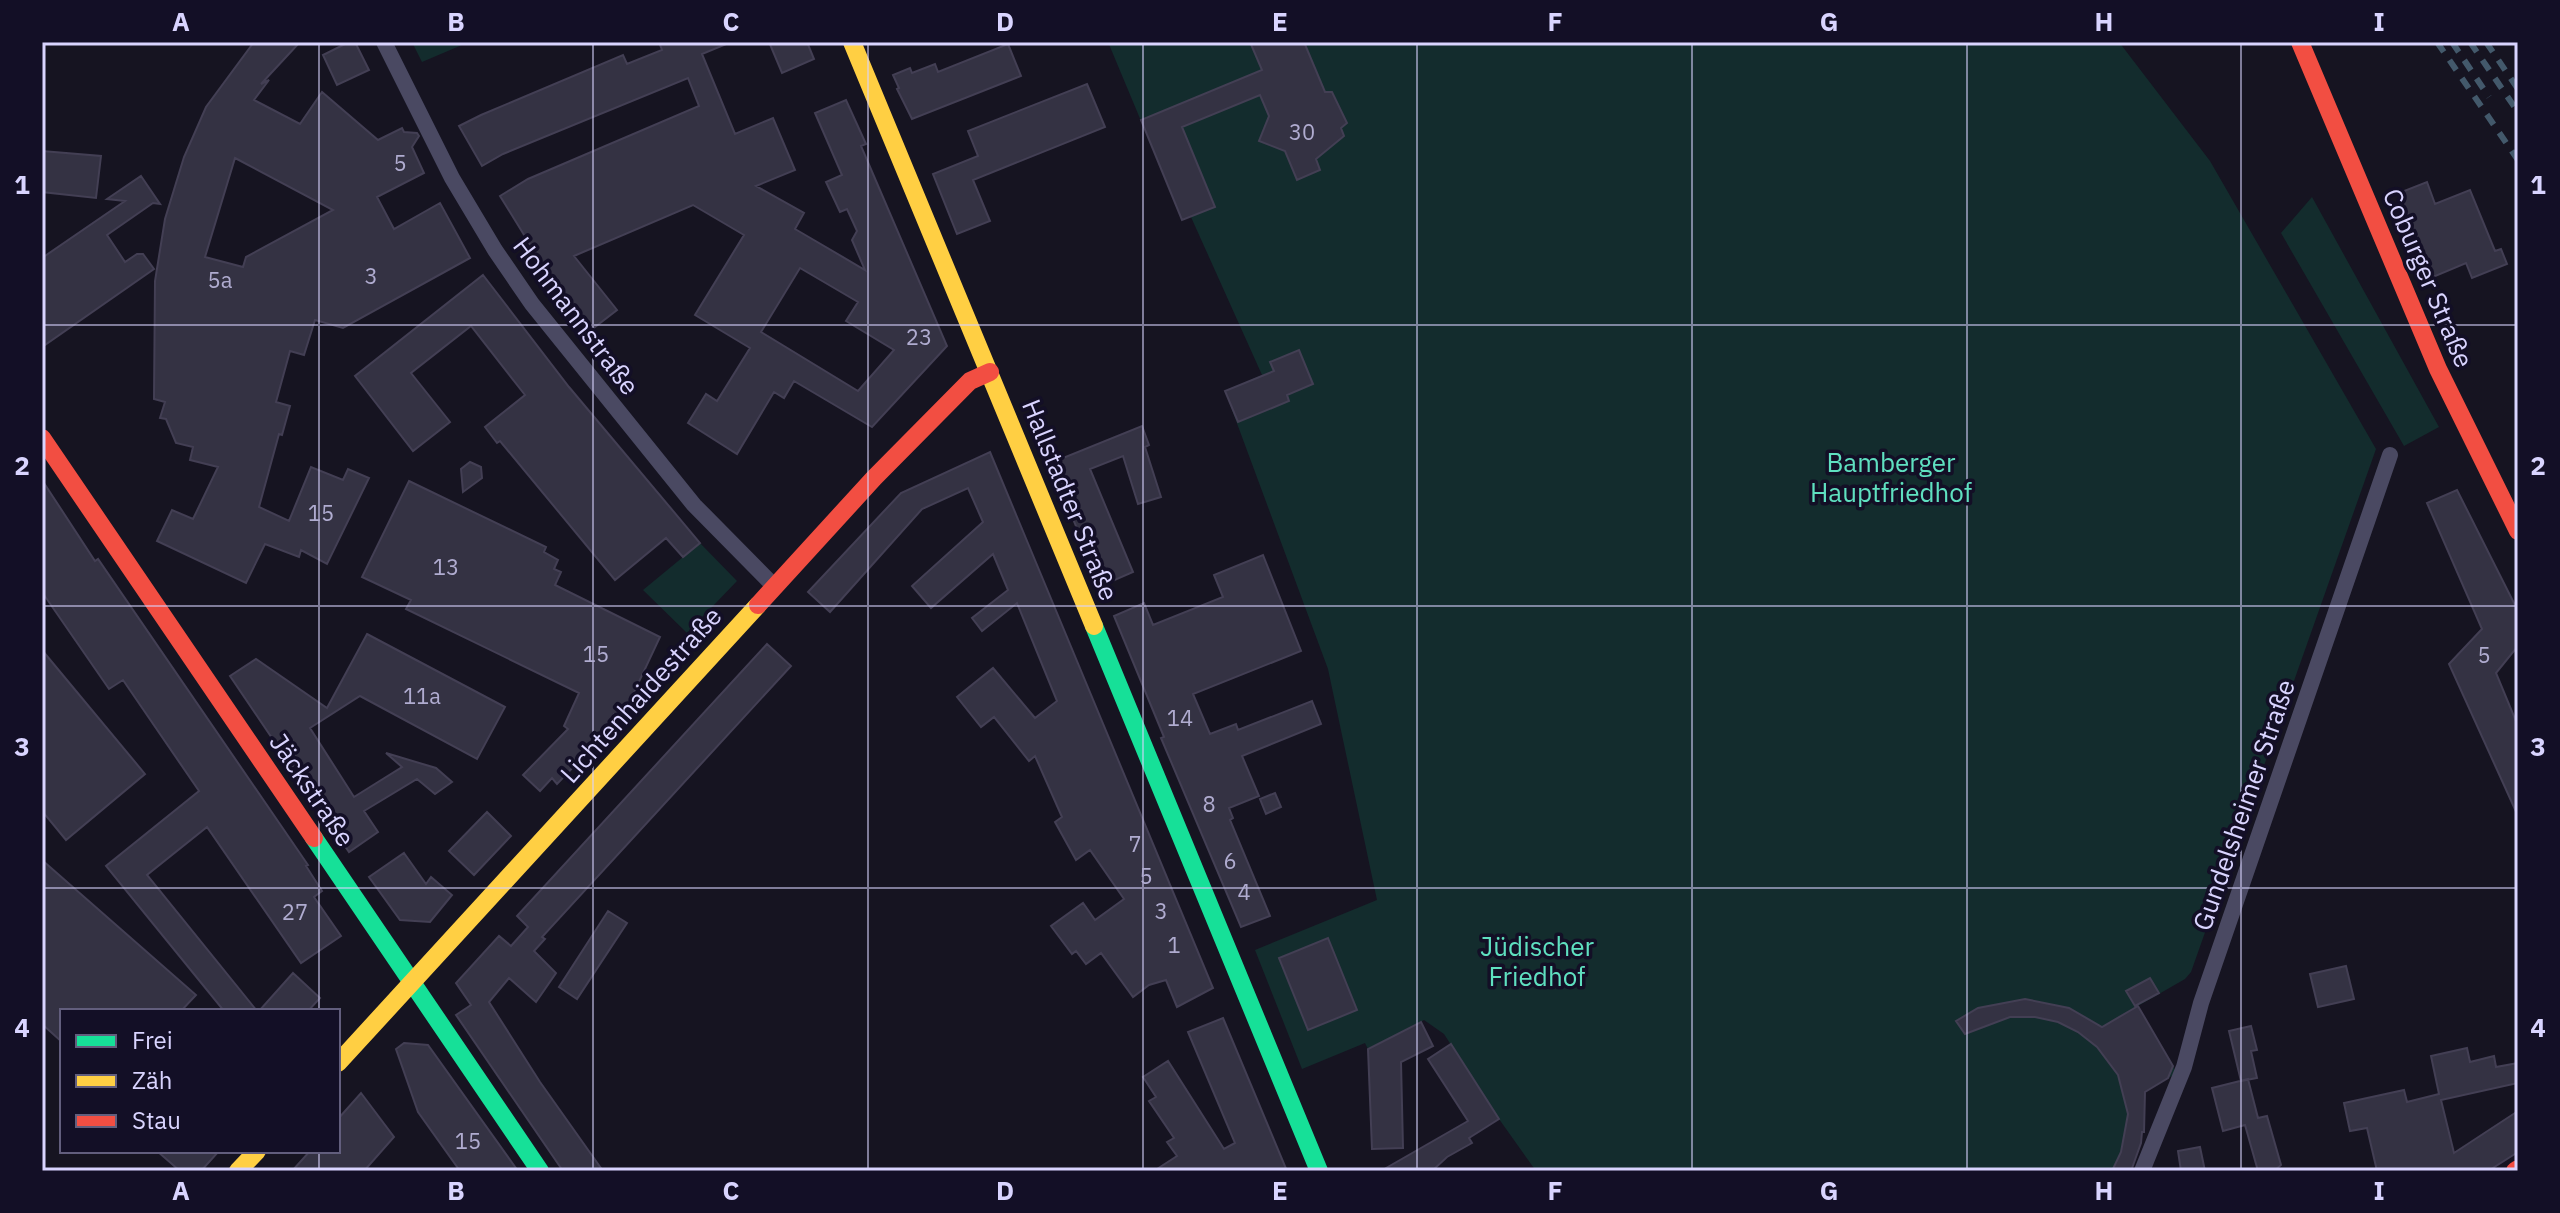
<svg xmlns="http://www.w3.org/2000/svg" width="2560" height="1213" font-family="'IBM Plex Sans',sans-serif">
  <rect width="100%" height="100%" fill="#161421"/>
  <!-- green -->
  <path fill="#132c2d" d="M412 42H469L422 62Z
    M1108 42H2119L2210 161 2376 449 2191 972 2185 979 2138 1006 2177 1073 2139 1095 2141 1143 2131 1171H1536L1499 1119 1444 1034 1424 1020 1368 1049 1365 1043 1302 1069 1255 950 1377 900 1328 669 1225 391 1262 375 1191 217 1182 219Z
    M2312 197 2439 427 2404 446 2281 233Z
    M700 543 737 581 687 633 643 590Z"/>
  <!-- building -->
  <path fill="#343243" stroke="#433f54" stroke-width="2" fill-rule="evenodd" d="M254 42H300L261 84 269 80 254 100 300 124 322 92 378 140 402 128 404 132 417 133 419 136 412 147 424 173 377 197 394 229 440 203 470 258 343 328 315 320 304 355 290 351 276 402 290 406 282 435 279 434 259 507 289 521 311 467 343 480 348 469 369 478 327 564 301 550 299 557 265 544 246 583 157 541 172 510 193 519 218 467 190 460 193 447 176 443 166 419 160 418 165 402 154 399 155 281 165 219 184 157 206 107ZM235 158 333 210 246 257 243 267 205 257Z
    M349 42H355L369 70 337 85 323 55Z
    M659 42H731L702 54 735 134 773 118 795 170 756 186 804 213 795 229 865 270 852 240 857 231 847 209 840 212 826 182 842 175 815 113 846 100 866 144 861 146 947 346 872 427 794 381 784 398 774 392 737 454 688 423 706 394 717 401 750 348 695 315 744 235 693 205 574 256 617 310 591 330 550 277 500 196 528 179 699 106 688 78 503 154 482 166 459 126 481 115 623 55 627 64 662 50ZM800 268 858 302 846 321 894 350 858 391 761 332Z
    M769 42H807L814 59 782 73Z
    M1250 42H1304L1325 92H1332L1347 123 1341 128 1344 136 1316 159 1320 170 1297 180 1285 151 1259 141 1269 116 1260 95 1182 127 1215 207 1182 220 1141 120 1262 70Z
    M1008 44 1021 76 912 119 897 89 899 88 893 75 910 68 912 73 935 64 938 72Z
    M1087 84 1105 127 973 180 990 221 957 234 933 174 978 156 968 131Z
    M42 151 101 156 96 198 42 192Z
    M141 176 160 204 153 203 107 235 125 262 137 254H143L154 269 42 347V258L125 201 107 199Z
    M2427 182 2435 204 2470 190 2495 251 2501 249 2507 264 2472 278 2466 263 2433 277 2399 193Z
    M483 275 569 387 700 543 683 557 666 538 615 580 500 441 497 443 485 427 525 395 471 326 411 373 450 422 413 451 355 376Z
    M1299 350 1313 384 1287 395 1289 401 1238 422 1225 391 1274 371 1270 362Z
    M1142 426 1149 445 1145 447 1161 497 1138 504 1123 456 1090 469 1133 572 1101 586 1063 495 1066 494 1053 462Z
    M990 452 1213 988 1177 1007 1166 980 1149 985 1133 997 1101 953 1086 964 1076 951 1072 954 1051 926 1083 903 1095 920 1124 899 1090 850 1076 860 1055 822 1062 817 1035 756 1029 761 994 717 981 727 957 697 993 668 1035 718 1057 701 1017 603 982 631 972 618 1008 590 993 554 931 608 912 586 983 522 968 488 922 509 830 612 808 592 901 493Z
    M470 462 481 467 482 478 463 492 461 469Z
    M42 480 95 561 98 559 308 865 306 866 322 891 314 897 341 936 301 963 207 827 147 875 257 1011H224L106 866 199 791 123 680 109 689 42 592Z
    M409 481 546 547 544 552 558 560 554 569 561 572 555 585 660 637 622 718 614 714 604 735 557 784 552 778 540 791 523 775 568 729 564 726 579 693 406 609 411 600 362 577Z
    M2457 490 2518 611V646L2496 673 2518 726V816L2449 664 2482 629 2427 503Z
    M1263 555 1301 651 1193 694 1210 734 1236 724 1238 730 1312 701 1321 724 1242 756 1259 796 1229 808 1233 818 1230 820 1270 916 1241 927 1161 738 1164 737 1114 616 1144 603 1153 625 1223 597 1214 575Z
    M367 634 505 707 477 759 360 696 310 728 354 797 402 767 386 753 436 768 452 782 435 794 417 779 364 811 378 832 349 852 230 676 256 659 327 708Z
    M767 644 791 666 542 937 545 939 534 951 556 973 536 1002 509 978 489 1002 540 1082 603 1171H563L456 1015 471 1005 456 983 499 936 511 946 528 927 517 916Z
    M42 650 145 774 66 840 42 811Z
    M1275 793 1281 807 1266 814 1260 799Z
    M487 812 511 836 474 875 449 851Z
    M404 853 426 884 431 877 452 895 430 922 400 920 369 877Z
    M42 860 196 995 181 1011H62V1042L42 1024Z
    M608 911 627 923 577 999 559 987Z
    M1328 938 1357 1010 1308 1030 1279 958Z
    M2346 966 2354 999 2318 1007 2310 974Z
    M293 973 320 998 308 1011H259Z
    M2150 978 2159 993 2135 1006 2126 991Z
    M2025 999 2069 1008 2102 1027 2138 1006 2173 1066 2168 1078 2145 1092 2144 1132H2142L2141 1143 2131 1171H2112L2121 1152 2128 1114 2118 1075 2097 1047 2078 1032 2058 1022 2035 1017H2010L1965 1034 1956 1021 1978 1008Z
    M1223 1018 1287 1171H1154L1177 1156 1167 1142 1174 1138 1149 1101 1156 1097 1143 1077 1168 1061 1224 1149 1235 1143 1188 1032Z
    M1421 1022 1433 1046 1401 1062 1403 1148 1372 1149 1368 1049Z
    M2251 1026 2257 1050 2251 1051 2257 1078 2241 1081 2229 1031Z
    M404 1043 428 1045 518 1171H460L418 1112 396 1049Z
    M1451 1044 1499 1119 1469 1138 1472 1143 1447 1157 1432 1171H1381L1468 1121 1428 1059Z
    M2467 1048 2470 1062 2494 1056 2496 1067 2518 1063V1083L2441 1100 2454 1153 2518 1111V1152L2488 1171H2377L2367 1128 2350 1131 2344 1103 2404 1090 2407 1102 2439 1094 2431 1056Z
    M2248 1079 2258 1118 2267 1116 2281 1165 2274 1171H2258L2245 1125 2223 1131 2212 1088Z
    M361 1093 394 1137 364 1171H292L310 1151H338V1119Z
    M2200 1147 2205 1171H2181L2178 1151Z
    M157 1151H219L201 1171H180Z"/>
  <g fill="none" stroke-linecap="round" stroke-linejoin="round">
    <!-- street -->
    <path stroke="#4a4962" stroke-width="16" d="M384 42 452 178 495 250 532 304 694 505 775 587
      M2142 1171 2184 1067 2201 1003 2390 455"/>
    <!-- fast -->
    <path stroke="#16e098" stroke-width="18" d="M1094 626 1319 1171
      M314 838 540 1171"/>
    <!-- slow -->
    <path stroke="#ffcf43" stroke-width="18" d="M852 42 1094 626
      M338 1063 758 605
      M238 1171 257 1151"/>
    <!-- jam -->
    <path stroke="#f24e42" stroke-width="18" d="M2300 42 2438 369 2518 531
      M42 438 314 838
      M758 605 874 478 970 381 990 372
      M2515 1171 2518 1169"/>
    <!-- rail -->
    <path stroke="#43596b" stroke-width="6" stroke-dasharray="12 10" stroke-linecap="butt" d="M2437 42 2518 160
      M2452 42 2489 97
      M2470 42 2518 112
      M2486 42 2518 89"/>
  </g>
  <!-- grid -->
  <path fill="none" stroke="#d9d4ff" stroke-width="2" stroke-opacity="0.55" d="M319 42V1011M593 42V1171M868 42V1171M1143 42V1171M1417 42V1171M1692 42V1171M1967 42V1171M2241 42V1171M42 325H2518M42 606H2518M42 888H2518M319 1151V1171"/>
  <g text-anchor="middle" stroke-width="7" stroke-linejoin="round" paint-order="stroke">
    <!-- number labels -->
    <g font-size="22" fill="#b0acd0">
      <text x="1302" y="140">30</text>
      <text x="400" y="171">5</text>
      <text x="371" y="284">3</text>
      <text x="220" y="288">5a</text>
      <text x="919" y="345">23</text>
      <text x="321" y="521">15</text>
      <text x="446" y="575">13</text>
      <text x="596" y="662">15</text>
      <text x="2484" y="663">5</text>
      <text x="422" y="704">11a</text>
      <text x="1180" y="726">14</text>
      <text x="1209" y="812">8</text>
      <text x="1135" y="852">7</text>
      <text x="1230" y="869">6</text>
      <text x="1146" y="884">5</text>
      <text x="1244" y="900">4</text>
      <text x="1161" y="919">3</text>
      <text x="295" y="920">27</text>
      <text x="1174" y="953">1</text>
      <text x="468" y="1149">15</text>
    </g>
    <!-- street labels -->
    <g font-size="26" fill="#d9d4ff" stroke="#130f26">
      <text transform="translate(2428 278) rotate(67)" y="9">Coburger Straße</text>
      <text transform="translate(576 316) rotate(53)" y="9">Hohmannstraße</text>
      <text transform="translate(1070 500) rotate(68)" y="9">Hallstadter Straße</text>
      <text transform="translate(641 695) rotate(-48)" y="9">Lichtenhaidestraße</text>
      <text transform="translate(312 790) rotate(56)" y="9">Jäckstraße</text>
      <text transform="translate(2244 805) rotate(-71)" y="9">Gundelsheimer Straße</text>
    </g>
    <!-- park labels -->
    <g font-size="26" fill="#5fe0c0" stroke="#130f26">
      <text x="1891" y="472">Bamberger<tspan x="1891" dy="30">Hauptfriedhof</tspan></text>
      <text x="1537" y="956">Jüdischer<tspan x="1537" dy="30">Friedhof</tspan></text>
    </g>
  </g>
  <!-- border -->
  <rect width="2560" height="1213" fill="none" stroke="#130f26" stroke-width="88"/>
  <!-- legend -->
  <rect x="60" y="1009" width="280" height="144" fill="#130f26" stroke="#625e7d" stroke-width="2"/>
  <rect x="76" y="1035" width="40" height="12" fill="#16e098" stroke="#625e7d" stroke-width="2"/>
  <text x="132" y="1049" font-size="24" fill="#d9d4ff">Frei</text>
  <rect x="76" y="1075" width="40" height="12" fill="#ffcf43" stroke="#625e7d" stroke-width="2"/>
  <text x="132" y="1089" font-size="24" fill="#d9d4ff">Zäh</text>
  <rect x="76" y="1115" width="40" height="12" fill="#f24e42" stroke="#625e7d" stroke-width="2"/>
  <text x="132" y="1129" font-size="24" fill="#d9d4ff">Stau</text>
  <rect x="44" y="44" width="2472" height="1125" fill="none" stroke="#d9d4ff" stroke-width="3"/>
  <g font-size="26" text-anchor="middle" font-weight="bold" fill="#d9d4ff">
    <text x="181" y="31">A</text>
    <text x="456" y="31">B</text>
    <text x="731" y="31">C</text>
    <text x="1005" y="31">D</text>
    <text x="1280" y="31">E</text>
    <text x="1555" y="31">F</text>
    <text x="1829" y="31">G</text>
    <text x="2104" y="31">H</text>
    <text x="2379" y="31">I</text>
    <text x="22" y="194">1</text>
    <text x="2538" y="194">1</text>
    <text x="22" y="475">2</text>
    <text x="2538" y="475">2</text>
    <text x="22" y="756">3</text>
    <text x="2538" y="756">3</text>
    <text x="22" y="1037">4</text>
    <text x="2538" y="1037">4</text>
    <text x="181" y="1200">A</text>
    <text x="456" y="1200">B</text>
    <text x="731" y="1200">C</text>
    <text x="1005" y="1200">D</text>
    <text x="1280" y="1200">E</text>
    <text x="1555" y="1200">F</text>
    <text x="1829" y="1200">G</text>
    <text x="2104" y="1200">H</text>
    <text x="2379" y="1200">I</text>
  </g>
</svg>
